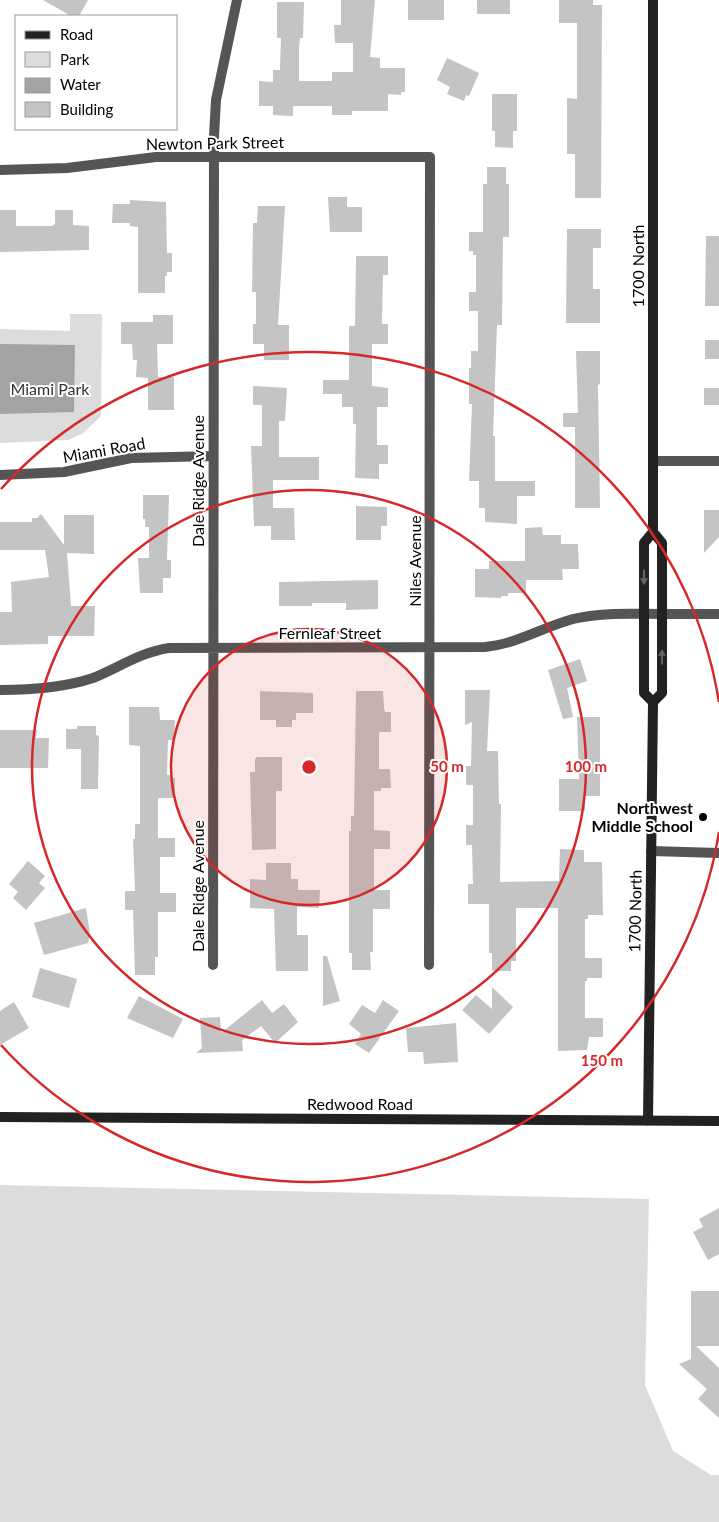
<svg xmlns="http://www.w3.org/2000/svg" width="719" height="1522" font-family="Lato,sans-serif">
  <rect width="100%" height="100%" fill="#fff"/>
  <!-- green -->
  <path fill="#dcdcdc" d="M70 314H102L101 416 82 434 68 440 0 443V329L70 331Z
    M0 1185 649 1199 645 1385 673 1451 711 1475H719V1522H0Z"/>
  <!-- water -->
  <path fill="#a3a3a3" d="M0 344 75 345 74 412 0 414Z"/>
  <!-- building -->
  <path fill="#c4c4c4" d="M43 0H88L79 16H71Z
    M341 0H375L370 57 380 58V68H405V92H401V95L388 94V111H352V115H332V106H293V116L273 115V106H259V81L273 82V70H280L281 38H277V2H304L303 38H300L299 48V81H332V72H353V43H335L334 25H341Z
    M408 0H444V20H408Z
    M477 0H510V14H477Z
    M559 0H593V5H602L601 198H575V154H567V98L577 99V23H559Z
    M447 58 479 73 469 96 466 95 464 101 447 94 450 87 437 80Z
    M492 94H517V131H513V148L495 147V131H492Z
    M487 167H506V184H509V237H503L502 325H497L493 436H495V481H535V496H517V524L485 522V508H479V481H469L472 404H469V368H471V351H478V311H469V292H476V255H473V251H469V232H483V184H487Z
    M328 197H347V207H362V232H330Z
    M130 200 166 202 167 253H172V272H167V276H165V293H138V227L130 226V223H112L113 204H130Z
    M258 206H285L278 325H289V360H264V344H253V324H256V292H252L253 223H257Z
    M0 210H16V226H52L55 224V210H73V225L89 226V250L0 252Z
    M567 229H601V248H593V289H600V323H566Z
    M706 236H719V306H705Z
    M356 256H388V275H383L382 324H388V344H372V386L388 388V407H377V445H388V464H379V479L355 478 356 424H353V407H342V394H323V380H349V326H355Z
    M153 315H173V344H157L158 377H174V410H148V378L136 377 137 360H133L132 344H121V322H153Z
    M705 340H719V359H705Z
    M576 351H600V384L598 385 600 508H575V427H563V413H578Z
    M253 386 287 388 285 421H279V457H319V480H273V508H294L295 540H271V526H254L251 446H262V405H253Z
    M704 388H719V405H704Z
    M143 495H169L167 560H171V578H163V593H140L138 558H149V527H145V519H143Z
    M356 506 387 507V526H381V540H356Z
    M704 510H719V537L704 553Z
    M41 514 64 545V515H94V554L67 553 71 606H95L94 636H48V644L0 645V612H12L11 582 49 577 45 550H0V522H32V518H37Z
    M542 527 543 535H561V544H578L579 569H562L563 580H526V593H508V596H501V598L475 597V569H489V561H525V528Z
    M378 580V609L346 610V603H312V606H279V582Z
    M580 659 587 681 567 688 573 717 563 719 548 670Z
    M465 690H490L487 751H498L499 804H501L500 882 559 881 560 849 584 850V862H602L603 915H588V919H585V958H602V978H587V981H585V1018H603V1037H589L587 1050 558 1051V908H516V961H511V971H492V953H489V904H468V884H473L472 845H466V825H473V785H466V766H471L472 722 465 725Z
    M260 691 313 693V713H296V720H292V727H276V720H260Z
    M356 691H383L384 708 385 712H391V732H379V769H390L391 788H381V791H374V830L390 831V849H374V890H390V909H373V952H370L371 970H352V953H349V831H351V816H354Z
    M129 707H159L160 720H175L174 740H168L167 775H170V778H175V798H158V838H175V857H160V893H176V912H158V957H155V975H135L133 910H125V891H135L133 839H135V824H140V746L129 745Z
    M577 717H600V796H585V811H559V779H579Z
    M77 726H96V735L99 736 98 789H81V749H66V729H77Z
    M0 730H37L36 738H49L48 768H0Z
    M257 757H282V791H276V849L252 850 250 772H255V759Z
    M28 861 45 876 39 883 45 888 26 910 13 898 18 892 9 884Z
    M266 863H291V879H298V890H320L319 908 297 907V935H308V971H276L274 909 250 908V879L266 880Z
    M86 908 90 934 88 943 44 955 34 923Z
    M323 956H327L340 1001 323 1006Z
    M40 968 77 979 69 1008 32 997Z
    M492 987 513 1007 489 1034 462 1010 476 995 492 1009Z
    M139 996 183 1019 173 1038 127 1018Z
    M262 1000 272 1013 284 1004 298 1022 275 1043 261 1026 242 1040 243 1051 196 1053 202 1048 200 1018 220 1017 221 1033Z
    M383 1000 399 1011 369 1053 355 1044 361 1034 349 1024 362 1005 375 1013Z
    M14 1002 29 1028 0 1045V1011Z
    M456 1023 458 1062 424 1064 423 1052H408L406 1028Z
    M719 1208V1254L708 1260 693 1232 703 1227 699 1219Z
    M691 1291H719V1346H696L719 1368V1418L698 1399 707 1389 679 1364 691 1359Z"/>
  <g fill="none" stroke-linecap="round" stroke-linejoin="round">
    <!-- lane -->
    <path stroke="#555" stroke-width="10" d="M662 614H719
      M651 851 719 853"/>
    <!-- street -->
    <path stroke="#555" stroke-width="10" d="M0 170 67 168 156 157H430L429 965
      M654 461H719
      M0 475 64 472 131 458 213 456
      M0 690C31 690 63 688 93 678 118 668 141 652 169 648L485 647C517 644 543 627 573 619 602 612 632 614 662 614
      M213 965 214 136 216 100 237 0"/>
    <!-- secondary -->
    <path stroke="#222" stroke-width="10" d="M653 702 644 693V543L653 532V0
      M0 1117 719 1121
      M648 1121 653 702 662 693V543L653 532"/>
  </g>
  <!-- one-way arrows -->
  <defs><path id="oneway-solid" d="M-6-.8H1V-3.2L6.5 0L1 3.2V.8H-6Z" transform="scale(1.25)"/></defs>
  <g fill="#646464">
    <use href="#oneway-solid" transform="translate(644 577) rotate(90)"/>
    <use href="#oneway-solid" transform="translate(662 657) rotate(-90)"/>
  </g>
  <!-- distance rings -->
  <circle cx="309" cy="767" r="138" fill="#d62828" fill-opacity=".12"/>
  <g fill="none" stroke="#d62828" stroke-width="2.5">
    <circle cx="309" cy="767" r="138"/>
    <circle cx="309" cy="767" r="277"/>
    <path d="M719 832A415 415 0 0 1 1 1045M1 489A415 415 0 0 1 719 702"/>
  </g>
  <!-- markers -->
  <circle fill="#000" stroke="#fff" stroke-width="2" cx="703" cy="817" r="5"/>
  <g text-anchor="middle" stroke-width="4" stroke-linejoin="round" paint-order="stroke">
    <!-- street labels -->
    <g font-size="16" fill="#000" stroke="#fff">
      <text transform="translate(215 143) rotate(-1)" y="6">Newton Park Street</text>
      <text transform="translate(638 266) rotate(-90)" y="6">1700 North</text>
      <text transform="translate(104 450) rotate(-10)" y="6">Miami Road</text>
      <text transform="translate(198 481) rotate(-90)" y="6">Dale Ridge Avenue</text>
      <text transform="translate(415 561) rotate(-90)" y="6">Niles Avenue</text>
      <text x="330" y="639">Fernleaf Street</text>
      <text transform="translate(198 886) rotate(-90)" y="6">Dale Ridge Avenue</text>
      <text transform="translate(635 911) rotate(-89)" y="6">1700 North</text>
      <text x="360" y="1110">Redwood Road</text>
    </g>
    <!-- park labels -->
    <g font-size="16" fill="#333" stroke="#fff">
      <text x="50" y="395">Miami Park</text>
    </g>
    <!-- poi labels -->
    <g font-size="16" font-weight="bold" fill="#000" stroke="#fff" text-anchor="end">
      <text x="693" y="814">Northwest<tspan x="693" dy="18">Middle School</tspan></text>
    </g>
  </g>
  <circle cx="309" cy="767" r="8" fill="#d62828" stroke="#fff" stroke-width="2.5"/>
  <g font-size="15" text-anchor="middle" font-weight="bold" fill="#d62828" stroke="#fff" stroke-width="4" stroke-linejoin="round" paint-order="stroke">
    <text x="447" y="772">50 m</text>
    <text x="586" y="772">100 m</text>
    <text x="602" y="1066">150 m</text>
  </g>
  <!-- legend -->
  <rect x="15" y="15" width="162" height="115" fill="#ffffff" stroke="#999999"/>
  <rect x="25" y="31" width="25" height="8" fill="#222222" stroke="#999999"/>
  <text x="60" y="40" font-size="15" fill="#000000">Road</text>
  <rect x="25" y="52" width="25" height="15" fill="#dcdcdc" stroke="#999999"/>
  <text x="60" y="65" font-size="15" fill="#000000">Park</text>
  <rect x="25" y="78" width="25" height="15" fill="#a3a3a3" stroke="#999999"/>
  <text x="60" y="90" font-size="15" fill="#000000">Water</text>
  <rect x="25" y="102" width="25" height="15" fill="#c4c4c4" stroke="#999999"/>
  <text x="60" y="115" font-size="15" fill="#000000">Building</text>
</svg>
